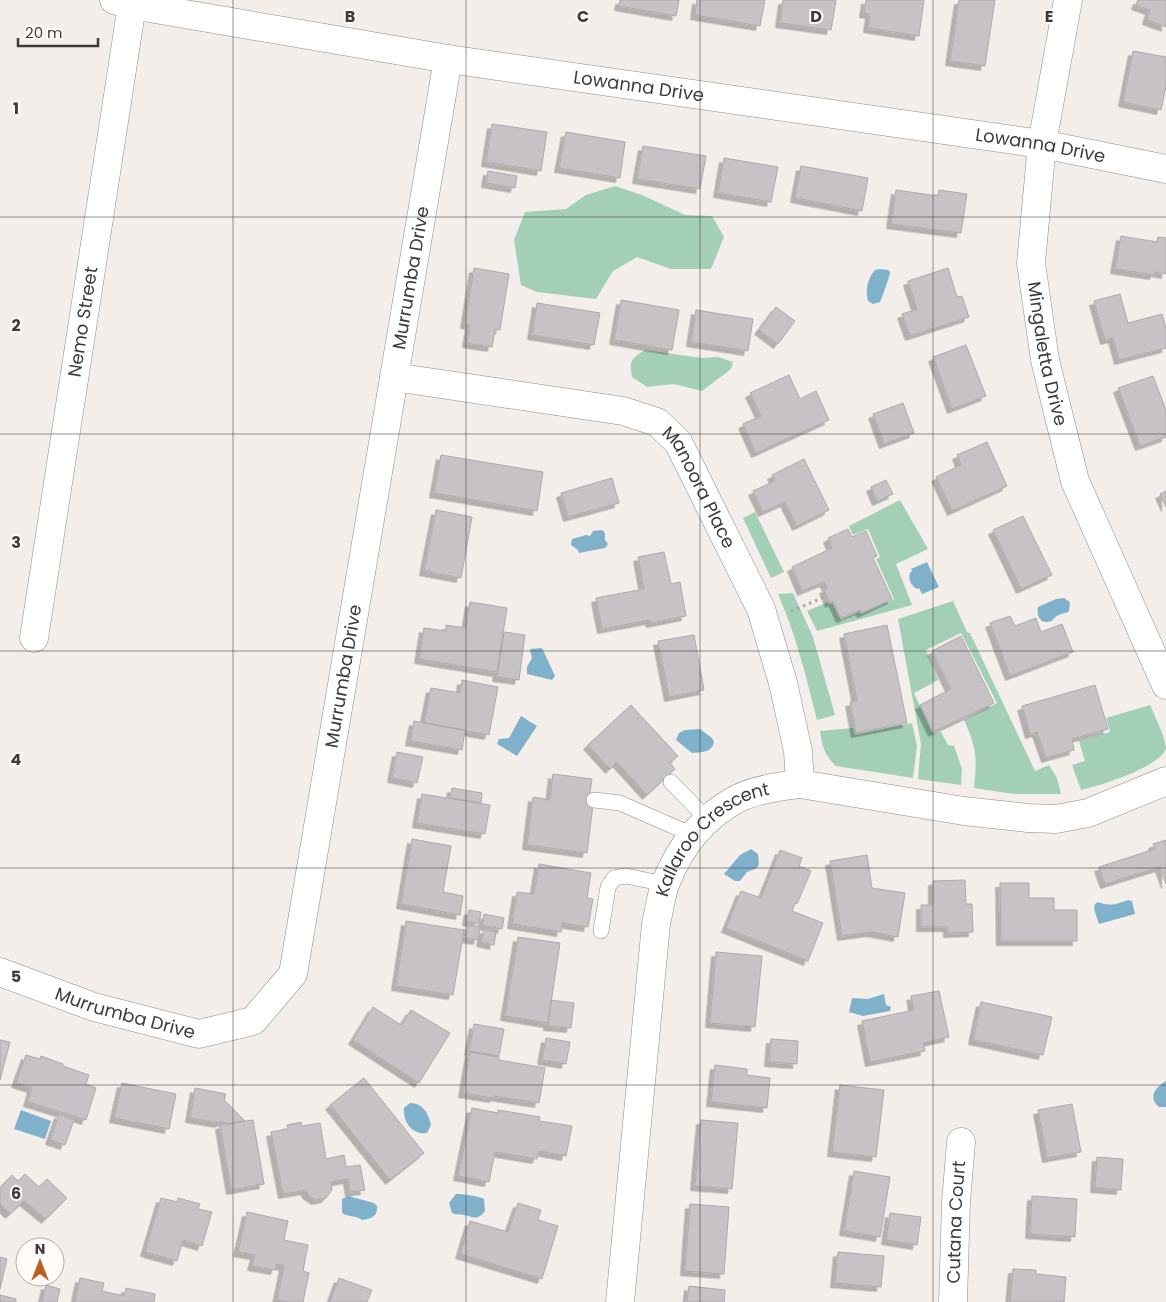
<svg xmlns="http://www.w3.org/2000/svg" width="1166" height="1302" font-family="Poppins,sans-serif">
  <defs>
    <filter id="shadow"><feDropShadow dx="-4.5" dy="4.5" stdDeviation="0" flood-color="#0004"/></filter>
  </defs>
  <rect width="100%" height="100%" fill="#f3eeea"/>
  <!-- green -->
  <path fill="#a2cfb5" d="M615 186 642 195 685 215 712 216 724 237 711 269H671L637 257 613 271 596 299 537 292 521 285 514 240 525 212 566 209 586 195Z
    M645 350 701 358 718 357 733 362 731 369 702 391 674 384 647 387 632 377C629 360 631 359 645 350Z
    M900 500 928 549 896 564 912 605 817 631 807 611 828 602 829 604 832 603 841 620 859 612 861 614 894 599 876 559 880 557 868 529 853 535 849 526Z
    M755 512 784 572 771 578 743 518Z
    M793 593 813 637 835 715 817 720C806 676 796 635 778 594Z
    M953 601 967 632 970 633 1035 771 1049 765 1057 778 1061 794H1014L974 788C977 757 977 749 964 720L997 703 961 633 926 650 938 680 914 693 933 734 941 732 948 745 954 746 962 769 961 785 918 779 921 744 898 619Z
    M1150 705C1154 714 1166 739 1166 748 1161 767 1099 786 1081 790L1072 765 1085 761 1079 741 1110 732 1106 718Z
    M912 723 917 746 913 778 836 766C825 756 822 746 820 731L853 728 855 735Z"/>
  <!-- water -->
  <path fill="#7fb2ca" d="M880 269 888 270 890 272C890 276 882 298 880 302L873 304 868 301C865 289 868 278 875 270Z
    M602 530 605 533V540L608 544 605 548 579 553 578 550 571 545 572 539 586 535 590 536 593 531Z
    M927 562 939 587 922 594 919 588 917 589C911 585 908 580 910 573L912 571 911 569Z
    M1064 598 1070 602 1069 611C1065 614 1061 613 1057 616 1055 617 1053 620 1051 621 1041 625 1036 616 1038 607L1056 599Z
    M542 648 555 676 552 680 527 674V667L532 658 530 649Z
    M521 716 537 726 517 756 497 744 499 739 509 738Z
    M700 729 712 738 714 742C712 753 701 752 692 753L676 740 679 733 685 730Z
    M751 849 758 854 759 864 757 868 747 872 740 881H735L724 874 740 855Z
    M1128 900 1132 901 1135 914 1099 924 1094 909 1095 904 1098 902C1111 907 1116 904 1128 900Z
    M884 994 886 1005 891 1007 890 1011 863 1016 849 1012 852 998 868 999Z
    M1166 1081V1107H1159C1147 1097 1156 1087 1166 1081Z
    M410 1103C423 1103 429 1114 431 1125L427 1133C411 1135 403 1121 404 1108Z
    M21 1110 51 1121 45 1139 14 1129Z
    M456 1194C463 1194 478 1196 484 1199L485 1211C477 1221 474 1217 464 1215 459 1214 456 1215 452 1213L449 1203Z
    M348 1196 374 1203 377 1206C378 1216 372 1219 362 1220 355 1215 348 1217 342 1213V1199Z"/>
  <!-- building -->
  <path fill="#c7c2c5" stroke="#ada8ab" filter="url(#shadow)" d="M620 0H679L676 16 619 6Z
    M697 0H765L760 26 695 15Z
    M783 0H836L831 30 780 23Z
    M866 0H924L919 36 868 28 870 14 864 13Z
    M959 0H995L985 66 950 61Z
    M1138 0H1166V27L1147 20 1150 10 1136 5Z
    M1133 51 1166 57V86L1161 110 1123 102Z
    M492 124 547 132 541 171 486 162Z
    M566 132 625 142 620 178 559 168Z
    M643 146 706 156 700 189 637 179Z
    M724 158 778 167 771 202 718 193Z
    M801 166 868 178 862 211 795 198Z
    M488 171 517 176 515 188 486 183Z
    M896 190 938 196 939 190 967 194 961 233 891 224Z
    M1121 236 1157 242 1158 237 1166 238V274L1155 272 1154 275 1115 269Z
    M474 268 509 274 500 330 495 329 492 347 467 343 470 325 465 324Z
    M948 268 957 297 962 296 969 317 910 336 902 314 917 309 908 281Z
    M1120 294 1128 323 1162 314 1166 328V348L1119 360 1113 338 1105 340 1094 301Z
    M621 300 679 310 672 350 614 340Z
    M537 303 600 313 594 345 532 335Z
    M776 307 795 321 778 344 759 330Z
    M696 310 753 319 748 351 691 342Z
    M966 345 986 396 952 409 933 357Z
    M789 375 800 399 816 391 829 420 756 453 743 424 761 416 750 393Z
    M1153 376 1166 410V437L1140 446 1118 388Z
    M903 403 914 433 884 444 873 414Z
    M987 442 1007 486 952 511 936 477 961 465 957 455Z
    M441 455 543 472 537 511 434 493Z
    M804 459 829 510 797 526 785 502 763 512 753 491 775 481 772 475Z
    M612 478 619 503 568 517 561 493Z
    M886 480 893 494 877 501 871 487Z
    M1166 491V507L1160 494Z
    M436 510 472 517 461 578 424 571Z
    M1023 516 1052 575 1021 589 993 530Z
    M848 529 852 537 866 531 877 556 873 558 892 599 862 613 860 610 841 618 833 601 830 603 824 589 828 588 824 582 802 591 792 567 832 548 828 538Z
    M664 552 671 584 680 582 686 616 651 623 650 620 602 629 596 598 644 589 638 557Z
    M470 602 507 608 497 672 419 659 424 628 446 631V625L466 628Z
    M1010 616 1015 626 1036 618 1041 632 1062 624 1073 652 1010 676 990 623Z
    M887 625 907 723 856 733 850 702 857 701 844 634Z
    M504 632 525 635 519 680 497 677Z
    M694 635 704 690 669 697 658 641Z
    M961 636 994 703 933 732 920 705 951 689 932 651Z
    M462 680 498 687 489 735 424 723 431 688 460 693Z
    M1095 685 1108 729 1072 739 1074 750 1046 758 1037 732 1030 734 1022 706Z
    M631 705 678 756 670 763 675 769 647 795 617 762 610 769 588 745Z
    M414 721 465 730 462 750 410 741Z
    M397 752 423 757 417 783 392 778Z
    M553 774 592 779 588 805H593L587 853 527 845 533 797 550 800Z
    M452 788 482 793 481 803 450 798Z
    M422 794 490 805 485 834 417 823Z
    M412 839 451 846 443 892 463 896 460 915 401 904Z
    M1166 840V884L1160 867 1105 884 1099 867 1155 849 1153 844Z
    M780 850 802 858 799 866 811 871 797 904 795 903 792 911 823 923 808 961 726 928 741 891 761 898Z
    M867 855 872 888 905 893 898 937 871 932 842 936 830 861Z
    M539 864 591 873 587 898 593 899 588 927 562 923 561 932 512 924 517 892 534 894Z
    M965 880 966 904H972L973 932 948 933V927H921V905H933V881Z
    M1000 883H1029V898H1054V910H1077V941H1001Z
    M469 910 481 912 479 924 467 921Z
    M484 914 504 918 502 929 482 925Z
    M406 921 464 930 453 995 396 986Z
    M468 925 480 927 478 940 465 938Z
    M484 929 496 932 494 945 481 942Z
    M518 937 560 943 548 1023 505 1016Z
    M716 952 762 956 755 1027 710 1023Z
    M939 991 949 1037 923 1043 925 1051 870 1062 862 1021 914 1010 911 996Z
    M551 1000 574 1003 571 1028 548 1026Z
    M981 1002 1052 1017 1043 1055 973 1040Z
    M373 1007 401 1025 411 1010 450 1033 419 1083 353 1040Z
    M474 1024 504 1029 499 1056 469 1051Z
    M546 1038 570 1042 566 1064 542 1060Z
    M771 1039 798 1041 797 1064 769 1062Z
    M0 1040 10 1042 0 1080Z
    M470 1052 499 1057V1060L545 1068 539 1103 494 1096V1098L463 1093Z
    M26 1055 40 1059 41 1056 63 1064V1066L89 1075 86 1084 96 1088 86 1120 28 1102 32 1088 16 1083Z
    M715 1065 747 1069V1075L770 1078 767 1108 711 1102Z
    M364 1078 424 1153 390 1180 330 1105Z
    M122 1083 176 1094 169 1129 114 1118Z
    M840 1085 884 1090 876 1157 832 1152Z
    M195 1088 226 1094 224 1100 245 1121 229 1124 220 1121V1123L190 1118Z
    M1072 1104 1081 1152 1047 1158 1038 1110Z
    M472 1108 498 1113V1110L540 1117 539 1121 572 1126 566 1156 539 1151 537 1159 495 1152 489 1182 458 1176Z
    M59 1114 74 1120 65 1145 50 1140Z
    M253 1120 264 1184 231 1190 220 1125Z
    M701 1120 738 1123 732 1189 695 1186Z
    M301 1122 302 1126 320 1123 326 1159 344 1155 346 1167 360 1165 365 1190 350 1192 348 1179 331 1182 332 1190 326 1198 316 1200 307 1194 306 1190 283 1194 271 1132 288 1129 287 1125Z
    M1097 1157 1123 1159 1121 1190 1095 1188Z
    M854 1171 890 1177 880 1237 844 1231Z
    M25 1174 39 1187 47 1179 67 1198 46 1219 24 1201 10 1214 0 1204V1188L12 1175 18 1181Z
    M1032 1196 1077 1199 1075 1237 1030 1234Z
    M161 1198 177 1202 178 1198 200 1204 198 1209 212 1212 202 1246 183 1240 177 1261 145 1252Z
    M518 1203 541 1210 538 1220 558 1226 542 1279 460 1254 470 1221 508 1232Z
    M690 1204 729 1207 724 1274 685 1271Z
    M247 1212 288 1221 284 1240 308 1245 303 1271 309 1273 303 1302H289L277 1300 284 1266 277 1264 275 1270 252 1266 255 1255 238 1252Z
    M890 1213 921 1217 917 1245 886 1240Z
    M838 1252 884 1256 881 1287 835 1283Z
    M0 1257 7 1259 0 1289Z
    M1013 1269 1036 1270V1274L1066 1277 1064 1302H1010Z
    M80 1278 104 1283 102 1291 124 1296 126 1288 155 1294 154 1302H75Z
    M339 1278 372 1290 367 1302H330Z
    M46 1285 60 1289 57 1302H42Z
    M689 1286 725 1290 724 1302H687Z
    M0 1295 16 1299V1302H0Z"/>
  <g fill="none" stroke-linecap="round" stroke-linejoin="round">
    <defs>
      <path id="lane" d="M671 782 707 819
        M594 800 620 803 693 835
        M601 931 608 887 614 878 626 876 665 884"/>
      <g id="street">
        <path id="s1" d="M114 0 132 5 448 59 1042 144 1166 169"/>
        <path id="s2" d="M1068 0 1042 144 1031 263 1045 360 1075 481 1166 685"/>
        <path id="s3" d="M394 377 623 411 657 422 678 442 761 609 783 683 798 751 800 784"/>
        <path id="s4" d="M34 638 132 5"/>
        <path id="s5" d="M0 972 94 1007 199 1034 253 1021 293 974 448 59"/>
        <path id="s6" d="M620 1302 656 924C659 911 661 895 666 882 680 847 703 817 737 799 754 790 781 786 800 784L964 811 1028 818 1056 819 1088 813 1166 781"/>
        <path id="s7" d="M953 1302 956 1202 961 1142"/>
      </g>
    </defs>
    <!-- lane casing -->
    <use href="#lane" stroke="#8f8b87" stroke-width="16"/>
    <!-- street casing -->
    <use href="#street" stroke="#8f8b87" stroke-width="29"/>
    <!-- path -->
    <path stroke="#ada9a6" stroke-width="3" stroke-dasharray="2.5 4" stroke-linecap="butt" d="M791 611 827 596"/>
    <!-- lane -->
    <use href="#lane" stroke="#fff" stroke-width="15"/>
    <!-- street -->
    <use href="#street" stroke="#fff" stroke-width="28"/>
  </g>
  <!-- grid -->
  <path fill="none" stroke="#3d3c3a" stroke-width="1" stroke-opacity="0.55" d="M233 0V1302M466 0V1302M700 0V1302M933 0V1302M0 217H1166M0 434H1166M0 651H1166M0 868H1166M0 1085H1166"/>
  <g text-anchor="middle" stroke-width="4" stroke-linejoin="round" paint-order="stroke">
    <!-- street labels -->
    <g font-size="18" fill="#3d3c3a" stroke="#fefbf9">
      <text dy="6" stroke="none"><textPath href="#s1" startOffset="532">Lowanna Drive</textPath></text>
      <text dy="6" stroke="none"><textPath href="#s1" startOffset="938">Lowanna Drive</textPath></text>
      <text dy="6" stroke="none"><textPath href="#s5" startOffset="1032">Murrumba Drive</textPath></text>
      <text dy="6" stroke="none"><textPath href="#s4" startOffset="320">Nemo Street</textPath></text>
      <text dy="6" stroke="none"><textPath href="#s2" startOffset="358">Mingaletta Drive</textPath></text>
      <text dy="6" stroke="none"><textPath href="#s3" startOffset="346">Manoora Place</textPath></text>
      <text dy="6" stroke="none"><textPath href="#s5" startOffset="628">Murrumba Drive</textPath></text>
      <text dy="6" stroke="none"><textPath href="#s6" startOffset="488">Kallaroo Crescent</textPath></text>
      <text dy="6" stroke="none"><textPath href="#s5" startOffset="132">Murrumba Drive</textPath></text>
      <text dy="6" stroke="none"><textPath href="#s7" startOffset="80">Cutana Court</textPath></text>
    </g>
  </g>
  <g font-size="16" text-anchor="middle" font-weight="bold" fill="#3d3c3a" stroke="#fefbf9" stroke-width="4" stroke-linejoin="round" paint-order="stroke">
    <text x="350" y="22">B</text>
    <text x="583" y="22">C</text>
    <text x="816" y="22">D</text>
    <text x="1049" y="22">E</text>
    <text x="16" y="114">1</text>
    <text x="16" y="331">2</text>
    <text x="16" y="548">3</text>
    <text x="16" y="765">4</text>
    <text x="16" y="982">5</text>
    <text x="16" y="1199">6</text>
  </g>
  <!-- north arrow -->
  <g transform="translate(40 1262)"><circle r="24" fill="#fefbf9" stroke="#b1afad"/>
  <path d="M0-4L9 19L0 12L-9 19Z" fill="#bf5d1e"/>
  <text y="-8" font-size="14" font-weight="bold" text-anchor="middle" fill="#3d3c3a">N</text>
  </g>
  <!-- scale -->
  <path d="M18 38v8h80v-8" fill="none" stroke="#3d3c3a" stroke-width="2.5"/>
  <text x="25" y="38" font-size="15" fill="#3d3c3a" stroke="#fefbf9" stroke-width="4" paint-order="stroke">20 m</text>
</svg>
